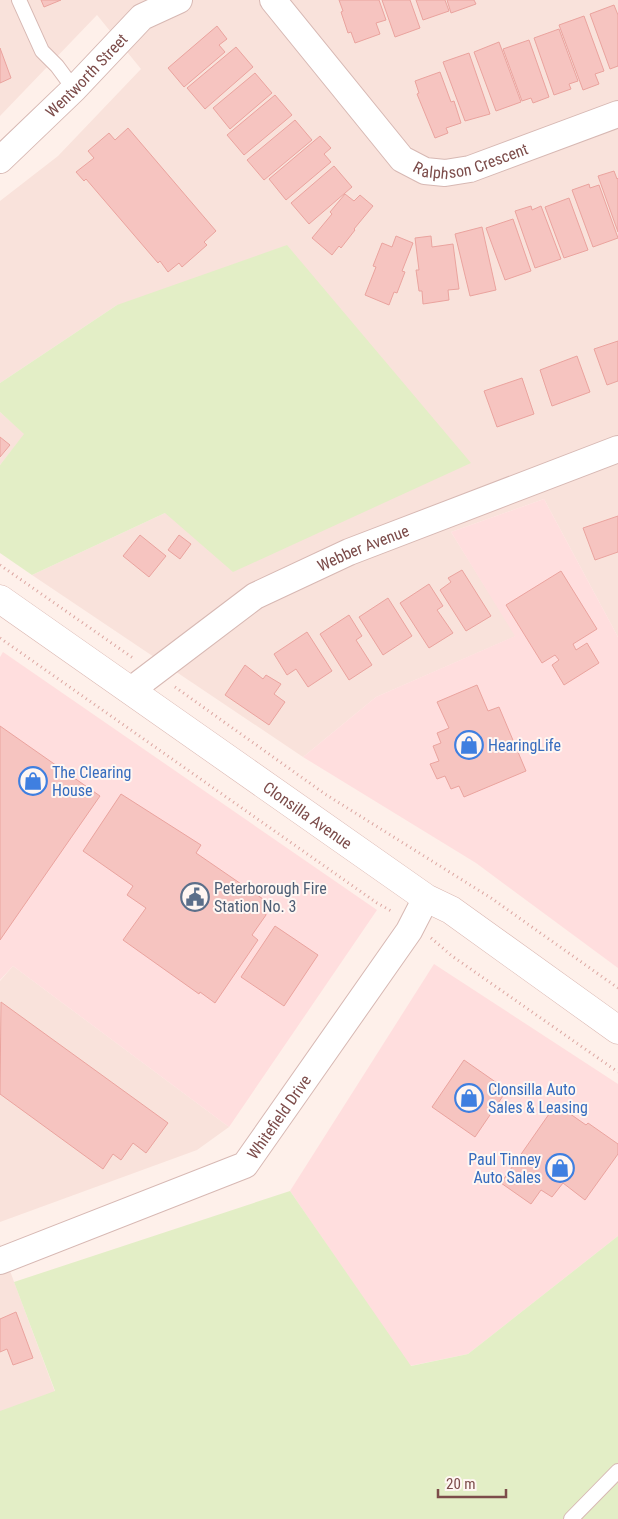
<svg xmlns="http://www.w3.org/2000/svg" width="618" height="1519" font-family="'Roboto Condensed',sans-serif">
  <rect width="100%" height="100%" fill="#fef0ea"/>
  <!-- residential -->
  <path fill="#f9e2db" d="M0 0H618V637L544 499 451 532 516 636 376 697 303 757 32 575 165 513 117 305 0 383V201L58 156 141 69 97 15 0 116Z
    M0 412 25 434 0 465Z
    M13 966 229 1127 197 1150 0 1222V981Z
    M0 1244 55 1392 0 1413Z"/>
  <!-- commercial -->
  <path fill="#ffdede" d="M544 499 618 637V968L476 863 303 757 376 697 515 636 451 532Z
    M3 652 377 910 229 1127 13 966 0 980V657Z
    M434 964 618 1084V1236L468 1354 410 1366 290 1191Z"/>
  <!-- green -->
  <path fill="#e3eec6" d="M287 245 471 463 233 572 165 513 32 575 0 553V465L24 434 0 412V383L117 305Z
    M290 1191 411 1366 468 1354 618 1236V1519H0V1411L55 1391 14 1282Z"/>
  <!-- building -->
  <path fill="#f6c4c0" stroke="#eaa39e" d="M41 0H61L44 7Z
    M339 0H379L386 20 376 23 380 34 355 43 351 32 348 33 341 12 343 11Z
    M382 0H410L420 28 395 37Z
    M416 0H445L449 11 423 20Z
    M447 0H474L476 4 451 13Z
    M614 5 618 15V66L610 69 590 14Z
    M584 16 604 71 595 74 599 84 583 90 559 25Z
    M217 26 227 39 219 45 225 52 184 87 168 68Z
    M559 29 578 81 569 84 571 89 554 95 534 38Z
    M529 40 549 97 533 103 531 98 522 101 503 49Z
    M499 42 521 102 496 111 474 52Z
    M236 47 253 67 205 109 187 88Z
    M0 48 11 78 0 83Z
    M469 53 490 114 465 121 443 62Z
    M440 72 451 102 454 101 461 123 446 128 448 133 435 138 417 94 419 93 415 81Z
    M255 73 272 93 230 129 213 108Z
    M275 95 292 115 244 155 227 135Z
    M295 120 312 140 264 180 247 160Z
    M128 128 216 231 204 242 207 245 182 267 179 263 168 272 160 261 158 263 86 179 84 181 76 172 94 158 88 151 109 133 115 140Z
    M320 136 331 148 324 154 331 162 286 200 269 179Z
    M334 166 352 187 309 224 291 203Z
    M614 171 617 179 618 178V232L598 176Z
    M589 184 590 188 599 185 618 238 593 247 572 190Z
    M345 194 354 201 360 195 373 206 354 229 355 230 341 248 339 246 332 255 312 238 332 214 330 212Z
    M569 198 588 250 564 258 545 207Z
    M531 206 532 210 541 206 561 259 535 268 515 211Z
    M513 219 531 271 505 280 486 228Z
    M482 227 496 290 470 296 455 234Z
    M396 236 413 243 402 271 405 272 397 293 394 292 389 305 365 295 376 267 373 266 382 243 392 247Z
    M431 236 432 247 453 244 459 289 448 290 449 300 423 304 422 291H419L416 270H419L415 238Z
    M618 341V381L607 385 594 349Z
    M577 356 590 392 552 406 540 370Z
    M522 378 534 414 497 427 484 391Z
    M0 437 10 445 0 457Z
    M618 516V552L595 560 583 528Z
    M140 535 166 556 149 577 123 556Z
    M179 535 191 544 180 559 168 550Z
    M462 570 491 616 466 631 440 590 451 582 448 578Z
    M561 571 597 629 573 644 576 650 587 643 599 663 564 685 552 665 559 660 555 655 542 663 506 605Z
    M429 584 443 606 437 610 453 633 429 648 400 603Z
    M388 598 412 636 383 655 359 617Z
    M349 615 362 636 356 640 372 665 349 680 320 634Z
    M307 632 332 671 308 687 296 669 287 675 274 654Z
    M245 665 263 679 266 675 281 684 274 694 285 702 269 725 225 695Z
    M477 685 488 711 499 707 526 771 464 797 459 786 451 789 445 776 437 779 430 764 439 761 433 746 441 743 437 733 449 728 437 702Z
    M0 726 100 796 0 940Z
    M121 794 201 845 196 853 263 899 266 915 252 935 258 940 215 1003 200 992 199 994 123 940 146 908 127 895 133 886 83 851Z
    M275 926 318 955 284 1006 241 977Z
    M1 1002 168 1123 146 1153 133 1143 121 1160 113 1154 103 1169 0 1094Z
    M464 1060 507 1090 475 1137 432 1107Z
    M556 1104 586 1125 588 1123 618 1144V1154L585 1200 563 1183 552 1197 541 1190 531 1204 501 1183Z
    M16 1312 33 1358 13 1365 7 1349 0 1352V1319Z"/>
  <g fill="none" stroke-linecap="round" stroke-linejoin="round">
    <defs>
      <path id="service" d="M19 0 42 51 57 66 74 89
        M571 1519 618 1471"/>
      <g id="minor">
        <path id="s1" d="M273 0 402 159 425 171 445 173 470 169 618 114"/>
        <path id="s2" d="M0 160 74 89 142 17 179 0"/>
        <path id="s3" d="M131 690 255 596 349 552 618 449"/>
        <path id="s4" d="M0 1261 245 1165 409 931 426 898"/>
      </g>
      <g id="secondary">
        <path id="s5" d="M0 599 426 898 451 910 618 1030"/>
      </g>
    </defs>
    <!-- service casing -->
    <use href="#service" stroke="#d7b8b3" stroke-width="16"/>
    <!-- minor casing -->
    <use href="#minor" stroke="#d7b8b3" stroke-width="28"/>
    <!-- secondary casing -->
    <use href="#secondary" stroke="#dab6b0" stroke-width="29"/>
    <!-- path -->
    <path stroke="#dca6a1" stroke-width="3" stroke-dasharray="1 4" stroke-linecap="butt" d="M0 565 133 658
      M0 638 377 903 393 912
      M175 687 325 794 491 898 618 988
      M431 938 452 956 618 1072"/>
    <!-- service -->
    <use href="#service" stroke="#fff" stroke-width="14"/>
    <!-- minor -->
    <use href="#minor" stroke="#fff" stroke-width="26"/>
    <!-- secondary -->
    <use href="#secondary" stroke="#fff" stroke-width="28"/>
  </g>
  <!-- icons -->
  <defs>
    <symbol id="shop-ring" viewBox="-11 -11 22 22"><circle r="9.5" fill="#fff6f2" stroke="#3f7fe0" stroke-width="1.5"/><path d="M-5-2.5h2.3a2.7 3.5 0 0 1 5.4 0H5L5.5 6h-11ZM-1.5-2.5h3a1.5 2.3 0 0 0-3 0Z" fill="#3f7fe0"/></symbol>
    <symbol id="civic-ring" viewBox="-11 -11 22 22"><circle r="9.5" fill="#fff6f2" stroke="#5c6f8a" stroke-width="1.5"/><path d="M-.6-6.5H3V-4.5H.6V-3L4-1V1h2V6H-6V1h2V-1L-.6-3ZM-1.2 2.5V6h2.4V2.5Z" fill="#5c6f8a"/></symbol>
  </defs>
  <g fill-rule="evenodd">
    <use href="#shop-ring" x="453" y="729" width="32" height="32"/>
    <use href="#shop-ring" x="17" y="765" width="32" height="32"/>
    <use href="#civic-ring" x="179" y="881" width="32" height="32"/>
    <use href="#shop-ring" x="453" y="1082" width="32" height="32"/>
    <use href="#shop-ring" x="544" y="1152" width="32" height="32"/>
  </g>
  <g text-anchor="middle" stroke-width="4" stroke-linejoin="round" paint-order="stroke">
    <!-- street labels -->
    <g font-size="16" fill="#7c4c4a" stroke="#fff6f2">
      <text dy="6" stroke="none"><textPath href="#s2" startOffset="121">Wentworth Street</textPath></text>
      <text dy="6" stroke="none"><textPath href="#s1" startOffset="278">Ralphson Crescent</textPath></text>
      <text dy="6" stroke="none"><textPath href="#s3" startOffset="274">Webber Avenue</textPath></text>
      <text dy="6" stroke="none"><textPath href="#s5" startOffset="376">Clonsilla Avenue</textPath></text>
      <text dy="6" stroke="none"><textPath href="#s4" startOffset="322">Whitefield Drive</textPath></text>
    </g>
    <!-- shop labels -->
    <g font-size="16" fill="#366cbe" stroke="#fff6f2" text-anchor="start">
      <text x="488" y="751">HearingLife</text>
      <text x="52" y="778">The Clearing<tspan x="52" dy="18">House</tspan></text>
      <text x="488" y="1095">Clonsilla Auto<tspan x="488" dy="18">Sales &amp; Leasing</tspan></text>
      <text x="541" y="1165" text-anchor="end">Paul Tinney<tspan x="541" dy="18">Auto Sales</tspan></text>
    </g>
    <!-- service labels -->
    <g font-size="16" fill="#4e5e75" stroke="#fff6f2" text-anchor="start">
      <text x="214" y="894">Peterborough Fire<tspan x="214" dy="18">Station No. 3</tspan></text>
    </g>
  </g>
  <!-- scale -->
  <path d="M438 1489v8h68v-8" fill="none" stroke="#7c4c4a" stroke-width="2.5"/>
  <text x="446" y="1489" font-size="15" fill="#7c4c4a" stroke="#fff6f2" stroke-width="4" paint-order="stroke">20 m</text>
</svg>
